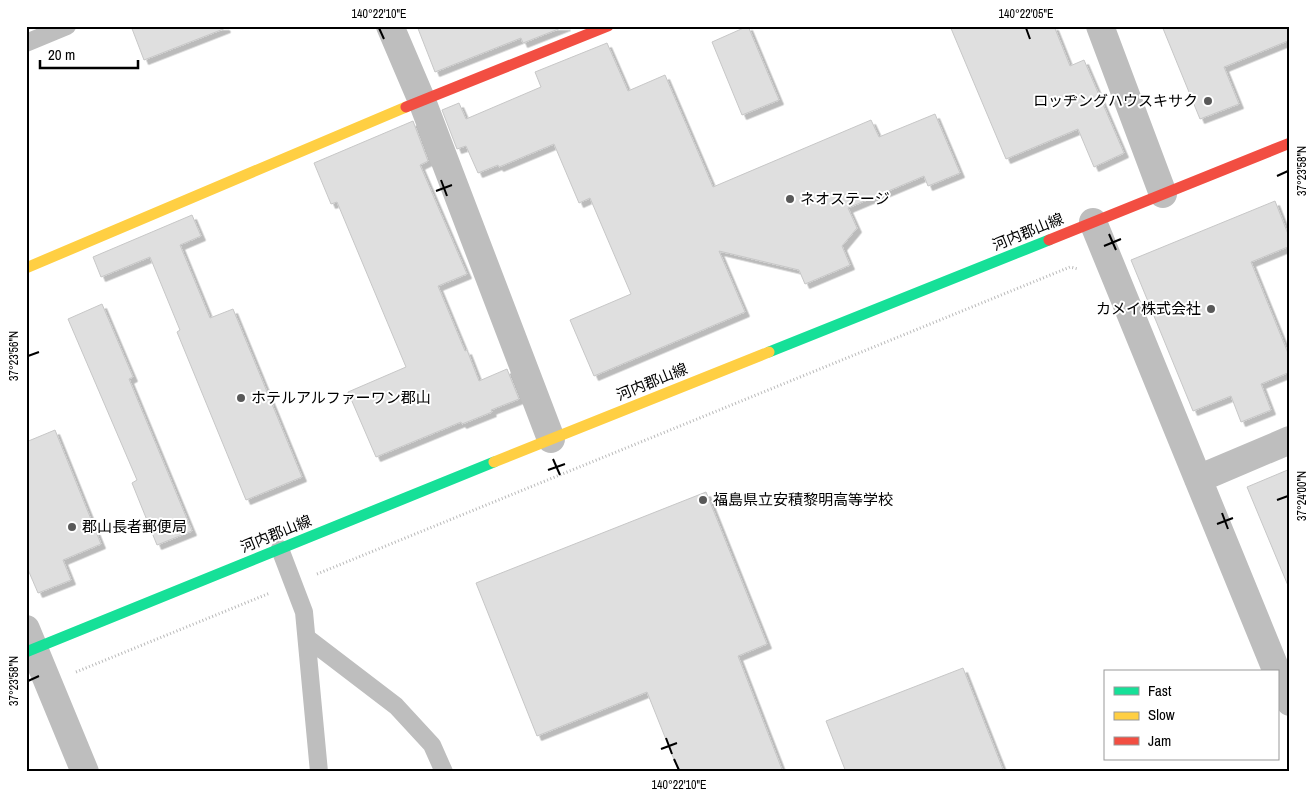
<svg xmlns="http://www.w3.org/2000/svg" width="1316" height="798" font-family="'Archivo Narrow','Noto Sans JP',sans-serif">
  <defs>
    <filter id="shadow"><feDropShadow dx="4.5" dy="4.5" stdDeviation="0" flood-color="#0004"/></filter>
  </defs>
  <rect width="100%" height="100%" fill="#fff"/>
  <!-- building -->
  <path fill="#dfdfdf" stroke="#c7c7c7" filter="url(#shadow)" d="M131 26H225L226 28 144 60Z
    M417 26H566L523 43 521 38 435 72Z
    M748 26 779 100 742 115 712 42Z
    M950 26H1054L1070 66 1084 60 1124 153 1094 167 1078 129 1006 159Z
    M1162 26H1290V40L1224 67 1239 104 1200 119Z
    M607 43 628 91 665 75 713 187 871 120 879 137 935 114 960 173 928 186 924 176 848 208 857 228 842 246 850 265 805 284 799 270 719 251 745 312 594 376 570 320 631 294 590 198 579 203 554 144 499 167 498 165 478 173 466 146 457 149 442 110 459 103 466 119 541 87 535 72Z
    M413 121 428 161 420 165 467 274 438 286 465 351 467 350 479 381 507 369 519 399 491 410 492 412 462 424 461 422 376 457 348 392 406 367 337 202 331 204 314 163Z
    M1275 201 1290 239V246L1251 262 1290 358V372L1261 384 1271 410 1241 422 1231 396 1193 411 1131 260Z
    M192 215 201 236 180 245 210 318 233 309 302 477 246 500 177 332 180 330 150 257 101 277 93 257Z
    M102 304 133 377 129 379 192 531 157 545 132 483 137 480 68 319Z
    M55 430 101 544 63 560 71 580 38 593 26 565V442Z
    M1290 469V588H1289L1247 487Z
    M706 492 767 644 738 656 783 772H679L647 692 537 736 476 583Z
    M963 668 1004 772H846L826 721Z"/>
  <g fill="none" stroke-linecap="round" stroke-linejoin="round">
    <!-- path -->
    <path stroke="#b9b9b9" stroke-width="3" stroke-dasharray="1 2.5" stroke-linecap="butt" d="M317 574 1070 267 1078 269
      M76 672 270 593"/>
    <!-- lane -->
    <path stroke="#bebebe" stroke-width="18" d="M26 43 67 26
      M280 549 304 612 319 772
      M307 638 396 706 432 745 444 772"/>
    <!-- street -->
    <path stroke="#bebebe" stroke-width="28" d="M390 26 422 101 551 439
      M1100 26 1163 194
      M1093 222 1277 672
      M1198 479 1290 440
      M26 629 85 772
      M1277 672 1290 702"/>
    <!-- fast -->
    <path stroke="#16e098" stroke-width="11" d="M769 352 1049 240
      M26 652 494 462"/>
    <!-- slow -->
    <path stroke="#ffcf43" stroke-width="11" d="M26 268 406 107
      M494 462 769 352"/>
    <!-- jam -->
    <path stroke="#f24e42" stroke-width="11" d="M406 107 608 26
      M1049 240 1290 143"/>
  </g>
  <!-- ticks -->
  <path fill="none" stroke="#000" stroke-width="2" d="M379 28 384 39M1026 28 1030 39M1277 176 1288 171M441 180 447 196M436 191 452 185M1109 234 1116 250M1104 246 1121 239M28 356 39 352M553 459 560 475M548 470 565 464M1277 500 1288 496M1222 513 1228 529M1217 524 1233 518M28 681 39 676M666 738 672 754M661 749 677 743M674 759 679 770"/>
  <!-- markers -->
  <g fill="#595959" stroke="#fff" stroke-width="2">
    <circle cx="1208" cy="101" r="5"/>
    <circle cx="790" cy="199" r="5"/>
    <circle cx="1211" cy="309" r="5"/>
    <circle cx="241" cy="398" r="5"/>
    <circle cx="703" cy="500" r="5"/>
    <circle cx="72" cy="527" r="5"/>
  </g>
  <g text-anchor="middle" stroke-width="4" stroke-linejoin="round" paint-order="stroke">
    <!-- poi labels -->
    <g font-size="15" fill="#000" stroke="#fff" text-anchor="start">
      <text x="1198" y="106" text-anchor="end">ロッヂングハウスキサク</text>
      <text x="800" y="204">ネオステージ</text>
      <text x="1201" y="314" text-anchor="end">カメイ株式会社</text>
      <text x="251" y="403">ホテルアルファーワン郡山</text>
      <text x="713" y="505">福島県立安積黎明高等学校</text>
      <text x="82" y="532">郡山長者郵便局</text>
    </g>
    <!-- street labels -->
    <g font-size="15" fill="#000" stroke="#fff">
      <text transform="translate(1028 232) rotate(-22)" y="5">河内郡山線</text>
      <text transform="translate(652 382) rotate(-22)" y="5">河内郡山線</text>
      <text transform="translate(276 534) rotate(-22)" y="5">河内郡山線</text>
    </g>
  </g>
  <!-- border -->
  <rect width="1316" height="798" fill="none" stroke="#ffffff" stroke-width="55"/>
  <!-- legend -->
  <rect x="1104" y="670" width="175" height="90" fill="#ffffff" stroke="#999999"/>
  <rect x="1114" y="687" width="25" height="8" fill="#16e098" stroke="#999999"/>
  <text x="1148" y="696" font-size="15" fill="#000000">Fast</text>
  <rect x="1114" y="712" width="25" height="8" fill="#ffcf43" stroke="#999999"/>
  <text x="1148" y="720" font-size="15" fill="#000000">Slow</text>
  <rect x="1114" y="737" width="25" height="8" fill="#f24e42" stroke="#999999"/>
  <text x="1148" y="746" font-size="15" fill="#000000">Jam</text>
  <!-- scale -->
  <path d="M40 60v8h98v-8" fill="none" stroke="#000000" stroke-width="2.5"/>
  <text x="48" y="60" font-size="15" fill="#000000" stroke="#ffffff" stroke-width="4" paint-order="stroke">20 m</text>
  <rect x="28" y="28" width="1260" height="742" fill="none" stroke="#000" stroke-width="2"/>
  <g font-size="12" text-anchor="middle" fill="#000">
    <text x="379" y="18">140°22'10"E</text>
    <text x="1026" y="18">140°22'05"E</text>
    <text transform="translate(1302 171) rotate(-90)" y="4">37°23'58"N</text>
    <text transform="translate(14 356) rotate(-90)" y="4">37°23'56"N</text>
    <text transform="translate(1302 496) rotate(-90)" y="4">37°24'00"N</text>
    <text transform="translate(14 681) rotate(-90)" y="4">37°23'58"N</text>
    <text x="679" y="789">140°22'10"E</text>
  </g>
</svg>
